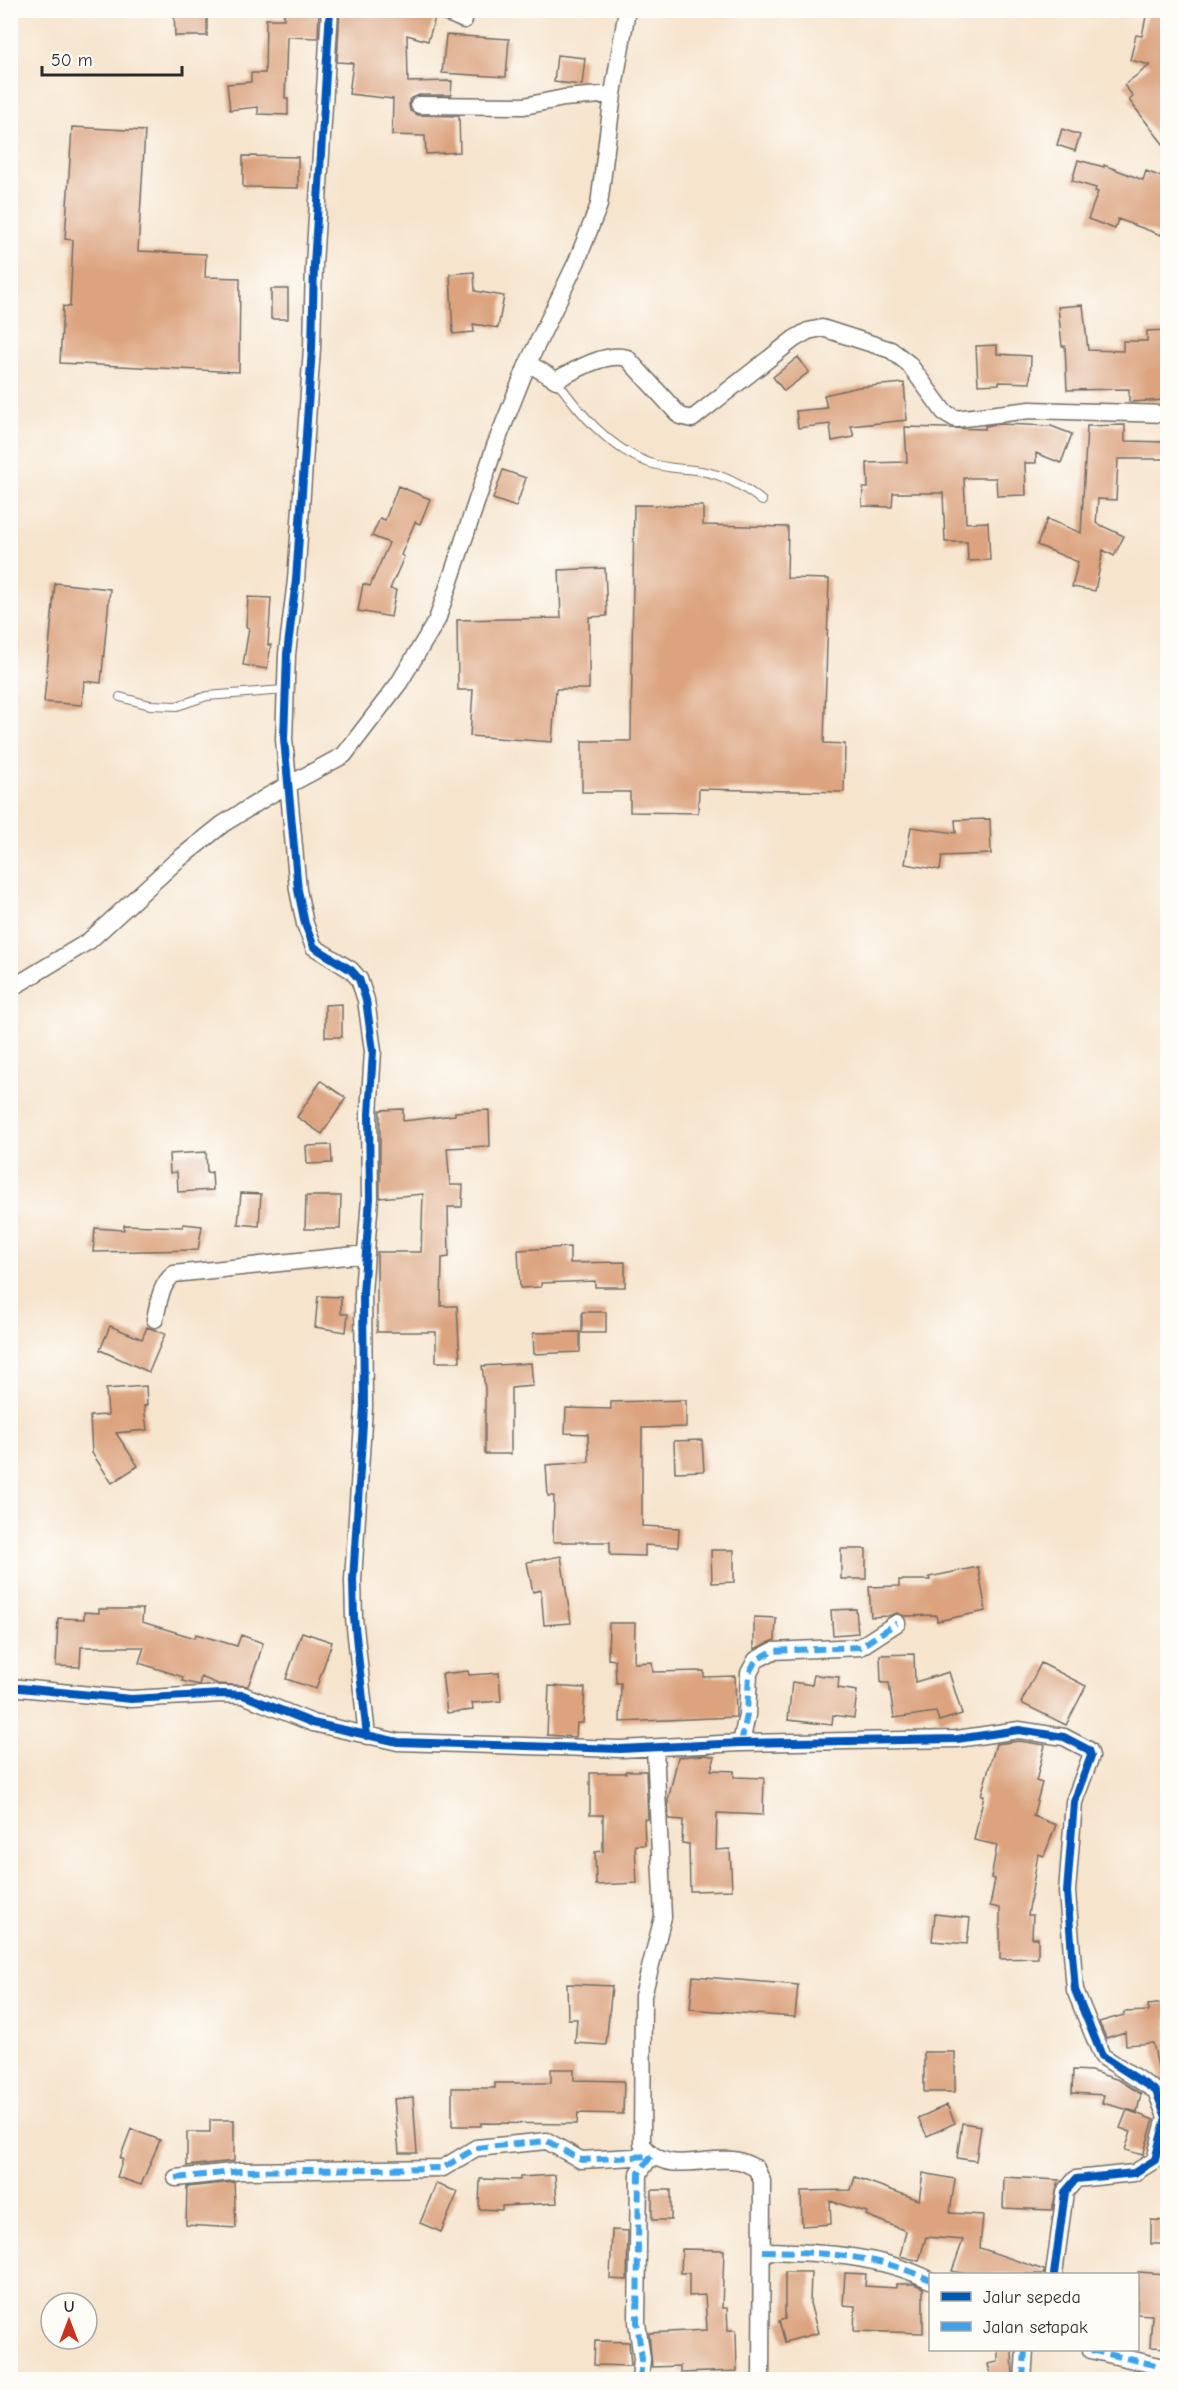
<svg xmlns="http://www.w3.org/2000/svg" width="1178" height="2390" font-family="'Comic Neue',sans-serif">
  <rect width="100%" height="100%" fill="#fdfcf7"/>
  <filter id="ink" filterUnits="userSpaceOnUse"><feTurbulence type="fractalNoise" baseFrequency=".0167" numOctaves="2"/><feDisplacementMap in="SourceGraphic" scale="12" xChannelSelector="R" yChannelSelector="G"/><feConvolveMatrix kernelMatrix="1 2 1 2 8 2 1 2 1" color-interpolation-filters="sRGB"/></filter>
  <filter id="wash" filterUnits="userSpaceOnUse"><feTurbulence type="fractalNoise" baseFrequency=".008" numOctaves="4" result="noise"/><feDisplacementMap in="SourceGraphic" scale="24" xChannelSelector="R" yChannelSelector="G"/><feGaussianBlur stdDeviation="1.35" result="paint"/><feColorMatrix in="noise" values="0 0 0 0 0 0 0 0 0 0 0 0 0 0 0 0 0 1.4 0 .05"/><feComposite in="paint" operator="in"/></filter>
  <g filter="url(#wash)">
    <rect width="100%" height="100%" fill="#f6e4cd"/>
    <g id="blocks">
      <!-- building -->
      <path fill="#dca37e" d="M174 10H207V36H175Z
        M284 10H319L318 38 287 37 285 98H288V115L258 114V107L230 110 227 84 251 82V73H265L266 19H284Z
        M340 10 431 12 435 18 428 41 407 35 408 82 452 81 451 95H419L410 99 409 105 410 111 418 115 459 116 460 152 426 154 425 136 392 135 393 99 349 94 353 63 337 62Z
        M1147 12 1167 17V55L1164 71 1167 76V149L1129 100 1133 96 1124 85 1150 65 1130 60 1136 35 1142 36Z
        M446 35 509 39 506 77 442 73Z
        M557 55 585 58 582 85 554 82Z
        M72 127 145 131 138 251 206 254 205 277 240 278 239 372 60 363 63 306 70 307 73 240 65 239Z
        M1062 129 1080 135 1075 151 1057 145Z
        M243 156 298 157V188L243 187Z
        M1078 160 1104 167V165L1143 180 1146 171 1167 179V219L1161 235 1118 219 1115 229 1088 219 1098 192 1095 191 1096 188 1072 181Z
        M474 272 475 291 504 296 498 328 473 324 474 332 453 334 450 274Z
        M271 289H288V319H271Z
        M1083 305 1088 350 1123 351V341H1147V331L1167 330V354H1164L1167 400 1129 402V389L1067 390 1065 346H1062L1058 307Z
        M997 345V354L1031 356 1030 383 999 382V384L978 385 976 346Z
        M798 357 809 372 784 391 773 377Z
        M904 383 907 420 851 426 854 437 832 441 830 424 798 428 796 411 827 408 824 395 859 387Z
        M1000 424 1051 426 1072 434 1061 463 1036 453V463H1025L1026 495 997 496 996 478H964L966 523 988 522 990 560 968 561 967 542H945L943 493H893L892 507 862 506 863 488H868L867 463 907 462 905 427 985 429V426Z
        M1125 425V441L1167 442V459H1118L1116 500 1098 499 1096 523 1124 536 1114 556 1103 550 1095 591 1072 587 1078 562 1037 545 1047 519 1081 533 1087 426Z
        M503 470 526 478 516 507 493 499Z
        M398 486 430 499 420 524 415 522 401 555 404 557 390 589 396 590 391 617 358 611 363 584 370 586 389 543 372 536 380 518 385 520Z
        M634 505 703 506V525L788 527 787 578 829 579 824 743 845 744 844 792 699 789 698 813 630 812V792H582V741H631Z
        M605 568 607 616 589 617V689H556L552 742 470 736 473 690H458L457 620 561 618 559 570Z
        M55 583 110 589 101 683 84 681 82 705 44 702Z
        M248 597 271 598 268 645H271L267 669 243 665 249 628 246 627Z
        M990 819 991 854 942 856 940 870 905 864 911 827 956 833 955 820Z
        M342 1004V1037H325V1005Z
        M321 1081 346 1098 322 1134 297 1117Z
        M403 1109V1121L455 1115V1112L489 1110 490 1146 447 1148 450 1185H463L462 1207H448L449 1257 442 1258 441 1306H457L460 1362H436V1332H377V1252H421L423 1194 380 1198V1110Z
        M331 1145 332 1163 307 1164 306 1146Z
        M206 1152 207 1173 212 1172 213 1190 178 1192 177 1172 170 1173 169 1154Z
        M241 1193 261 1194 259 1226 238 1224Z
        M306 1196H341L340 1229H305Z
        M183 1224 202 1226 198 1250 93 1252 95 1228 124 1230V1225L183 1227Z
        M570 1247V1263L625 1262V1287H595V1281L541 1283V1287L520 1288 518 1250Z
        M318 1296 341 1297V1314H348L346 1332 315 1327Z
        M582 1312H606V1333H582Z
        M110 1326 142 1339 147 1327 165 1334 149 1372 100 1350Z
        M580 1332V1352L534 1354 533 1333Z
        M531 1363 533 1386 511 1388V1454H485V1389L482 1366Z
        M146 1386 147 1405 144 1406 147 1430 116 1433 138 1466 112 1483 92 1453 90 1416 108 1415 106 1389Z
        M686 1400V1427L642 1428V1526L679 1528 678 1547 645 1545V1556L610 1555V1542H553L554 1496H548L546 1465 589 1462 588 1434 565 1433 566 1408 611 1409V1402Z
        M702 1440 704 1471 675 1472 674 1441Z
        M841 1549H866V1579H841Z
        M711 1550H734V1582L712 1583Z
        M561 1556 571 1623 544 1625 541 1590 533 1592 527 1562Z
        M978 1567 986 1611 937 1621 936 1615 904 1616 897 1613 888 1616 871 1617 869 1587 899 1586V1580H930L929 1577Z
        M99 1609H143L142 1622 195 1638 196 1634 237 1646 241 1635 263 1643 258 1660 248 1686 218 1684 201 1677 199 1685 182 1681 183 1677 139 1663 144 1647H81L80 1667 56 1666 58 1618 84 1619V1612L99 1613Z
        M856 1609 858 1633 833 1635 831 1610Z
        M754 1617 776 1618 775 1640 754 1649Z
        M609 1623H635L634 1663 652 1662 653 1672 704 1671V1677L735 1676 736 1717 620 1722 621 1683H616L615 1660 608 1659Z
        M302 1632 332 1642 316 1689 286 1679Z
        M914 1654 915 1682 949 1672 962 1714 939 1721 936 1712 894 1718 889 1683H881L880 1655Z
        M1041 1663 1086 1686 1066 1725 1021 1703Z
        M468 1671 469 1675 499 1673 501 1701 472 1703 473 1710 447 1713 442 1674Z
        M814 1675 839 1677 838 1688 857 1691 854 1718 833 1715 832 1725 788 1720 792 1682 812 1685Z
        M549 1686 585 1688 583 1723H577L576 1737 547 1735Z
        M1019 1741 1045 1745 1036 1781 1042 1783 1033 1816 1056 1825 1044 1856 1038 1854 1028 1915H1033L1032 1938H1038V1958L1000 1959V1908L990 1906 995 1879 991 1878 997 1845 974 1840 984 1795H981L996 1744Z
        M706 1755 715 1757 711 1770 734 1771V1777L764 1778 763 1815 717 1813 716 1850 730 1849 732 1890 690 1891 689 1844 682 1843 683 1820 669 1819 668 1800 678 1757Z
        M626 1771H646L648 1819H644L645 1845H635L637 1883 596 1885 595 1852 603 1851V1815H590V1773H626Z
        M935 1914 970 1918 967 1944 932 1941Z
        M693 1976 798 1985 795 2017 690 2009Z
        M567 1984 612 1986 606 2045 575 2043 577 2019H568Z
        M1167 2003V2081L1161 2082 1153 2043 1126 2045 1125 2032 1106 2038 1099 2022 1124 2015V2012L1148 2011V2005Z
        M924 2052H955V2092H924Z
        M551 2069H574V2080L624 2081 623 2114 578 2113 577 2124 481 2123V2126H452V2088H495V2083H551Z
        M1073 2070 1091 2071 1119 2080 1141 2094 1137 2112 1102 2103 1104 2095 1072 2093Z
        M413 2097 417 2153H399L394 2099Z
        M947 2105 955 2123 927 2136 918 2118Z
        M1127 2110 1154 2120 1143 2155 1125 2150 1131 2132 1120 2128Z
        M210 2120H234V2161L187 2166V2132H210Z
        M962 2123 981 2126 976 2161 957 2158Z
        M131 2129 160 2140 141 2185 117 2177 123 2159 120 2158Z
        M923 2173 955 2179 950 2213 983 2215 980 2248 1044 2270V2274H965L952 2271 963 2240 926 2237 919 2261 900 2256 906 2231 866 2215 867 2212 830 2201 831 2224 802 2226 801 2191 851 2190 855 2177 919 2200Z
        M555 2175 557 2203 502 2206V2210L479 2209 480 2179 520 2180V2177Z
        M1004 2177 1059 2180 1052 2210 1003 2208Z
        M234 2182 236 2228 186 2225 187 2187Z
        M436 2184 458 2192 441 2232 420 2223Z
        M652 2190H671V2220H652Z
        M1151 2220 1167 2221V2244H1151Z
        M612 2230 628 2231 627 2280 610 2279Z
        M682 2249 724 2250 722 2308H727L728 2330H736L737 2371 680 2373V2366L652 2367 649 2333 707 2330 705 2295 689 2296V2273H681Z
        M785 2272H811L810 2303 818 2333 785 2342 779 2321 785 2319Z
        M1138 2272 1167 2274V2348L1150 2347 1152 2315 1137 2314Z
        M845 2273 866 2274 865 2286 896 2288V2284H914L923 2288V2333L854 2331 855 2306 843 2305Z
        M595 2341 629 2342 631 2366 594 2365Z
        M998 2349H1012L1013 2379H991L988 2364 998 2362Z"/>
    </g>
  </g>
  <g filter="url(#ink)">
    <use href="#blocks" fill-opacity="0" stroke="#726c64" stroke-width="1.5"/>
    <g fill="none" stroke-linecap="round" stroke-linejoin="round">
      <defs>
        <path id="lane" d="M556 380C580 413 608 447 647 462 664 469 683 468 701 471 725 475 744 486 762 501
          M120 697 150 705 177 706 207 696 284 690"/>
        <path id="street" d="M330 10 314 265 312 348 296 580 287 654 284 739 298 890 305 924 314 947 351 970 359 979 366 1000 373 1051 369 1114 370 1198 363 1293 364 1407 353 1580 354 1618 367 1736
          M441 10 464 20
          M419 105 524 106 564 98 613 94
          M528 363 556 380C576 370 605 352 627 358L680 416 692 419 794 339 808 331 822 328 891 350 909 364 944 412 956 419 1030 410 1168 414
          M10 989 89 941 174 863 223 824 268 796 344 755 399 683 437 620 495 446 528 363 577 261 599 205 613 94 627 10
          M155 1319C159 1302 160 1285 174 1274L366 1254
          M10 1687 131 1699 222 1694 243 1695 313 1723 398 1742 620 1749 741 1743 957 1739 1019 1730 1064 1737 1089 1750 1091 1756 1074 1802 1067 1892 1075 1990 1102 2056 1156 2091 1166 2117 1155 2160 1134 2173 1076 2179 1065 2192 1054 2274
          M741 1743 747 1715 749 1673 756 1660 773 1651 860 1647 897 1623
          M655 1748 663 1917 643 1996 642 2144C666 2178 705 2154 739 2161 744 2162 751 2166 756 2168L762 2181 761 2380
          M176 2178 241 2171 443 2168 476 2148 547 2141 581 2160 651 2156
          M763 2251C818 2252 880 2255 930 2280
          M1091 2350 1168 2368
          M640 2380 642 2359 637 2322 639 2173 651 2156
          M1023 2380 1025 2350"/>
      </defs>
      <!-- lane casing -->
      <use href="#lane" stroke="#726c64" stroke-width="10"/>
      <!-- street casing -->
      <use href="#street" stroke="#726c64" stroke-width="19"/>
      <!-- lane -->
      <use href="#lane" stroke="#fff" stroke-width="8"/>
      <!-- street -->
      <use href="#street" stroke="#fff" stroke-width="16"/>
      <!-- quiet -->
      <path stroke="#3ea3eb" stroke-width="6" stroke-dasharray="12 6" stroke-linecap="butt" d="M741 1743 747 1715 749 1673 756 1660 773 1651 860 1647 897 1623
        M176 2178 241 2171 443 2168 476 2148 547 2141 581 2160 651 2156
        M763 2251C818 2252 880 2255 930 2280
        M1091 2350 1168 2368
        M640 2380 642 2359 637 2322 639 2173 651 2156
        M1023 2380 1025 2350"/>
      <defs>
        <path id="cycleway" d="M330 10 314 265 312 348 296 580 287 654 284 739 298 890 305 924 314 947 351 970 359 979 366 1000 373 1051 369 1114 370 1198 363 1293 364 1407 353 1580 354 1618 367 1736
          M10 1687 131 1699 222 1694 243 1695 313 1723 398 1742 620 1749 741 1743 957 1739 1019 1730 1064 1737 1089 1750 1091 1756 1074 1802 1067 1892 1075 1990 1102 2056 1156 2091 1166 2117 1155 2160 1134 2173 1076 2179 1065 2192 1054 2274"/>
      </defs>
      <!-- cycleway casing -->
      <use href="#cycleway" stroke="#fdfcf7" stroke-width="11"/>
      <!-- cycleway -->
      <use href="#cycleway" stroke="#0057b8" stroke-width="8"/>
    </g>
  </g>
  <!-- margin -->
  <rect width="1178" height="2390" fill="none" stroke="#fdfcf7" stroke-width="36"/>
  <!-- legend -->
  <rect x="929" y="2273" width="210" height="78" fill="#fdfcf7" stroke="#a9a8a5" stroke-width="1.5"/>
  <rect x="941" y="2292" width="30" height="9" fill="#0057b8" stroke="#a9a8a5" stroke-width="1.5"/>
  <text x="983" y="2303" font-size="18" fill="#2b2b2b">Jalur sepeda</text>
  <rect x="941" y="2322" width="30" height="9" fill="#3ea3eb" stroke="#a9a8a5" stroke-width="1.5"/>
  <text x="983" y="2333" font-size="18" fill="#2b2b2b">Jalan setapak</text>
  <!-- north arrow -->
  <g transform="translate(69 2321)"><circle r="28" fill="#fdfcf7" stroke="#a9a8a5" stroke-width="1.5"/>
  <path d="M0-4.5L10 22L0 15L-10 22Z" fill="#c8321e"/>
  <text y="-9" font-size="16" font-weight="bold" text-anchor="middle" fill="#2b2b2b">U</text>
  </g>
  <!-- scale -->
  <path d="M42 66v9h140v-9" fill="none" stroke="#2b2b2b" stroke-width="3"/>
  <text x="51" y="66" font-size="18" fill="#2b2b2b" stroke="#fdfcf7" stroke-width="4.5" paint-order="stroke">50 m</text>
</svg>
